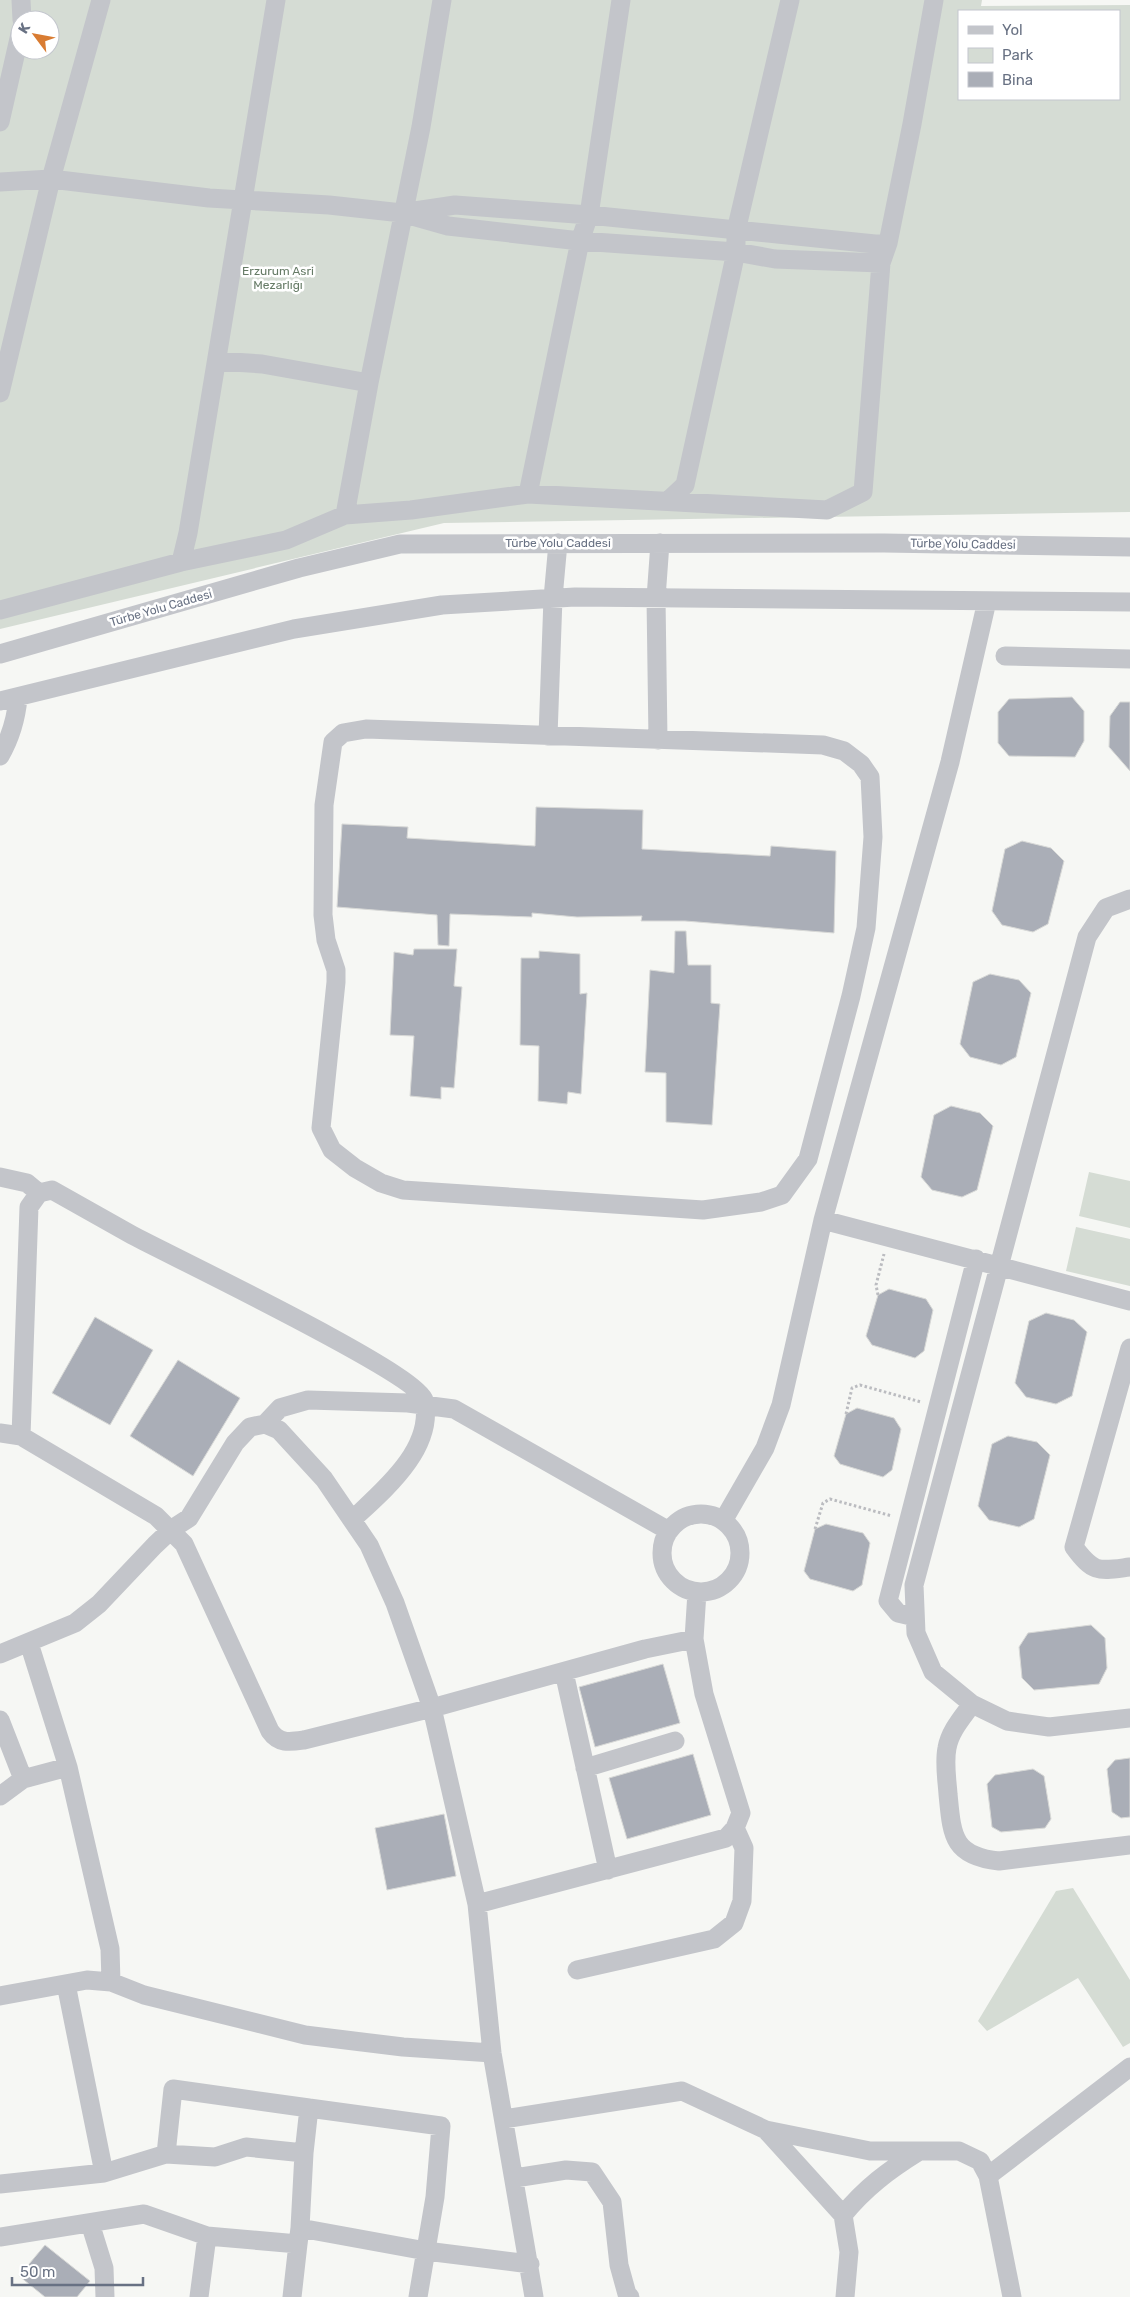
<svg xmlns="http://www.w3.org/2000/svg" width="1130" height="2297" font-family="Rubik,sans-serif">
  <rect width="100%" height="100%" fill="#f6f7f4"/>
  <!-- green -->
  <path fill="#d5dcd4" fill-rule="evenodd" d="M0 0H982L981 6 1130 5V512L444 523 0 629ZM959 11H1119V99H959ZM20 20H50V50H20Z
    M1089 1172 1130 1181V1228L1079 1216Z
    M1076 1227 1130 1239V1286L1066 1271Z
    M1073 1888 1130 1980V2043L1123 2047 1078 1978 987 2031 978 2021 1056 1891Z"/>
  <!-- building -->
  <path fill="#aaaeb7" stroke="#d8d9d7" d="M1072 697 1084 711V741L1075 757 1009 756 998 743V712L1009 699Z
    M1120 702H1130V771L1109 747 1110 716Z
    M536 807 643 810 642 849 770 856 771 846 836 851 834 933 685 921H641L642 916 577 917 532 913V917L450 914 449 946 438 945 437 915 337 907 342 824 408 827 407 838 535 846Z
    M1022 841 1051 848 1064 861 1048 924 1033 932 1002 925 992 911 1005 849Z
    M675 931H686L688 965H711V1003L720 1004 712 1125 666 1122V1073L645 1072 650 970 674 973Z
    M414 949H457L454 986 462 987 454 1088 441 1087V1099L410 1096 414 1036 390 1035 394 952 413 955Z
    M539 951 580 954V994L587 993 581 1094 568 1092 567 1104 538 1101 539 1046 520 1045 521 958H539Z
    M990 974 1019 980 1031 993 1016 1057 1001 1065 970 1057 960 1044 973 982Z
    M951 1106 980 1113 993 1126 977 1190 962 1197 932 1190 921 1177 934 1115Z
    M889 1289 926 1299 933 1310 924 1351 915 1358 872 1345 866 1336 878 1295Z
    M1046 1313 1074 1320 1087 1332 1072 1396 1056 1404 1026 1397 1015 1383 1029 1321Z
    M95 1317 153 1350 110 1425 52 1393Z
    M178 1360 240 1398 193 1476 130 1436Z
    M857 1408 894 1418 901 1429 892 1470 883 1477 840 1464 834 1456 846 1414Z
    M1008 1436 1037 1442 1050 1455 1034 1519 1019 1527 989 1520 978 1506 992 1444Z
    M826 1524 863 1533 870 1543 862 1585 853 1591 810 1579 804 1571 815 1529Z
    M1091 1625 1105 1638 1107 1668 1099 1684 1034 1690 1022 1678 1019 1647 1028 1633Z
    M663 1664 680 1723 595 1747 579 1687Z
    M693 1754 711 1815 627 1839 609 1778Z
    M1130 1758V1817L1121 1818 1112 1812 1107 1769 1115 1760Z
    M1033 1769 1044 1776 1051 1819 1045 1828 1001 1832 992 1827 987 1784 995 1775Z
    M444 1814 456 1876 387 1890 375 1828Z
    M45 2245 90 2281 77 2297H45L19 2276Z"/>
  <g fill="none" stroke-linecap="round" stroke-linejoin="round">
    <!-- path -->
    <path stroke="#bbbcc0" stroke-width="3" stroke-dasharray="2.5 2.5" stroke-linecap="butt" d="M878 1295 876 1285 884 1254
      M846 1414 852 1388 860 1385 921 1402
      M815 1529 823 1503 830 1499 892 1516"/>
    <!-- minor -->
    <path stroke="#c3c5ca" stroke-width="19" d="M21 0 22 20
      M0 122 20 34
      M0 182 51 179 209 198 329 205 402 213 448 226 580 241 736 252 775 259 881 263
      M408 212 455 205 589 215 875 244 888 243
      M217 361 262 364 369 383
      M0 393 51 179 101 0
      M528 494 580 241 589 215 621 0
      M669 500 685 485 736 252V231L790 0
      M345 515 369 383 421 127 442 0
      M181 562 188 533 276 0
      M0 610 181 562 286 540 345 515 411 510 528 494 827 510 863 492 881 263 888 243 912 124 934 0
      M0 654 299 568 400 544 884 543 1130 547
      M1005 656 1130 659
      M0 701 294 629 442 605 575 597 1130 602
      M366 729 823 745 844 751 861 764 870 777 873 837 866 928 851 996 808 1159 782 1195 761 1202 703 1210 403 1190 381 1183 355 1168 332 1150 321 1128 336 982V970L326 940 323 915 324 805 333 742 343 733Z
      M548 736 553 598 558 543
      M658 740 656 598 660 543
      M0 756C11 737 16 720 18 698
      M1130 899 1106 908 1087 937 914 1585 916 1633 933 1672 972 1704 1007 1721 1049 1727 1130 1718
      M0 1177 27 1183 39 1193
      M823 1220 1130 1301
      M1130 1348 1074 1547C1094 1574 1099 1571 1130 1567
      M265 1424 280 1408 308 1400 408 1403 454 1409 669 1531
      M0 1433 21 1436 156 1516 184 1544 270 1731C279 1744 290 1742 304 1740L432 1708 645 1649 694 1639
      M21 1436 29 1207 39 1193 52 1190C79 1205 105 1220 132 1235 171 1256 417 1373 424 1400 435 1448 384 1490 353 1519
      M662 1553a39 39 0 1 1 78 0a39 39 0 1 1-78 0Z
      M723 1521 765 1448 781 1405 823 1220 950 762 987 601
      M915 1617 898 1613 888 1601 976 1259
      M29 1643 68 1767 110 1949 111 1982
      M0 1654 75 1623 99 1604 155 1545 172 1529 189 1518 235 1443 250 1427 265 1424 279 1430 324 1479 369 1545 395 1603 432 1708 477 1904 492 2053 534 2297
      M564 1672 608 1870
      M972 1704C962 1718 950 1731 947 1748 944 1763 947 1779 948 1794 952 1835 952 1856 999 1861L1130 1845
      M0 1720 23 1779
      M585 1768 675 1741
      M0 1796 23 1779 68 1767
      M477 1904 726 1838 735 1828 741 1813 704 1694 694 1639 697 1592
      M577 1970 714 1939 734 1923 742 1901 744 1848 735 1828
      M66 1984 104 2173
      M0 1996 87 1980 111 1982 144 1995 305 2035 403 2047 492 2053
      M309 2108 441 2126 435 2197 418 2297
      M504 2119 682 2091 766 2130 843 2215 849 2252 845 2297
      M766 2130 870 2151H959L980 2161 988 2176
      M515 2178 566 2170 592 2172 612 2202 619 2265 627 2294 630 2297
      M0 2184 104 2173 166 2154
      M843 2215C865 2188 889 2170 918 2152
      M90 2223 104 2268 105 2297
      M300 2228 304 2153 309 2108 173 2089 166 2154 215 2157 246 2147 304 2153
      M0 2237 144 2214 207 2236 298 2244 300 2228 426 2251 530 2264
      M199 2297 207 2236
      M292 2297 298 2244
      M1012 2297 988 2176 1130 2067"/>
  </g>
  <g text-anchor="middle" stroke-width="5" stroke-linejoin="round" paint-order="stroke">
    <!-- park labels -->
    <g font-size="12" fill="#667b66" stroke="#fff">
      <text x="278" y="275">Erzurum Asri<tspan x="278" dy="14">Mezarlığı</tspan></text>
    </g>
    <!-- street labels -->
    <g font-size="12" fill="#687183" stroke="#fff">
      <text x="558" y="547">Türbe Yolu Caddesi</text>
      <text transform="translate(963 544) rotate(1)" y="4">Türbe Yolu Caddesi</text>
      <text transform="translate(161 608) rotate(-16)" y="4">Türbe Yolu Caddesi</text>
    </g>
  </g>
  <!-- legend -->
  <rect x="958" y="10" width="162" height="90" fill="#ffffff" stroke="#c3c6cd"/>
  <rect x="968" y="26" width="25" height="8" fill="#c3c5ca" stroke="#c3c6cd"/>
  <text x="1002" y="35" font-size="15" fill="#687183">Yol</text>
  <rect x="968" y="48" width="25" height="15" fill="#d5dcd4" stroke="#c3c6cd"/>
  <text x="1002" y="60" font-size="15" fill="#687183">Park</text>
  <rect x="968" y="72" width="25" height="15" fill="#aaaeb7" stroke="#c3c6cd"/>
  <text x="1002" y="85" font-size="15" fill="#687183">Bina</text>
  <!-- north arrow -->
  <g transform="translate(35 35) rotate(302)"><circle r="24" fill="#ffffff" stroke="#c3c6cd"/>
  <path d="M0-4L9 19L0 12L-9 19Z" fill="#d97c32"/>
  <text y="-8" font-size="14" font-weight="bold" text-anchor="middle" fill="#687183">K</text>
  </g>
  <!-- scale -->
  <path d="M12 2277v8h131v-8" fill="none" stroke="#687183" stroke-width="2.5"/>
  <text x="20" y="2277" font-size="15" fill="#687183" stroke="#ffffff" stroke-width="4" paint-order="stroke">50 m</text>
</svg>
